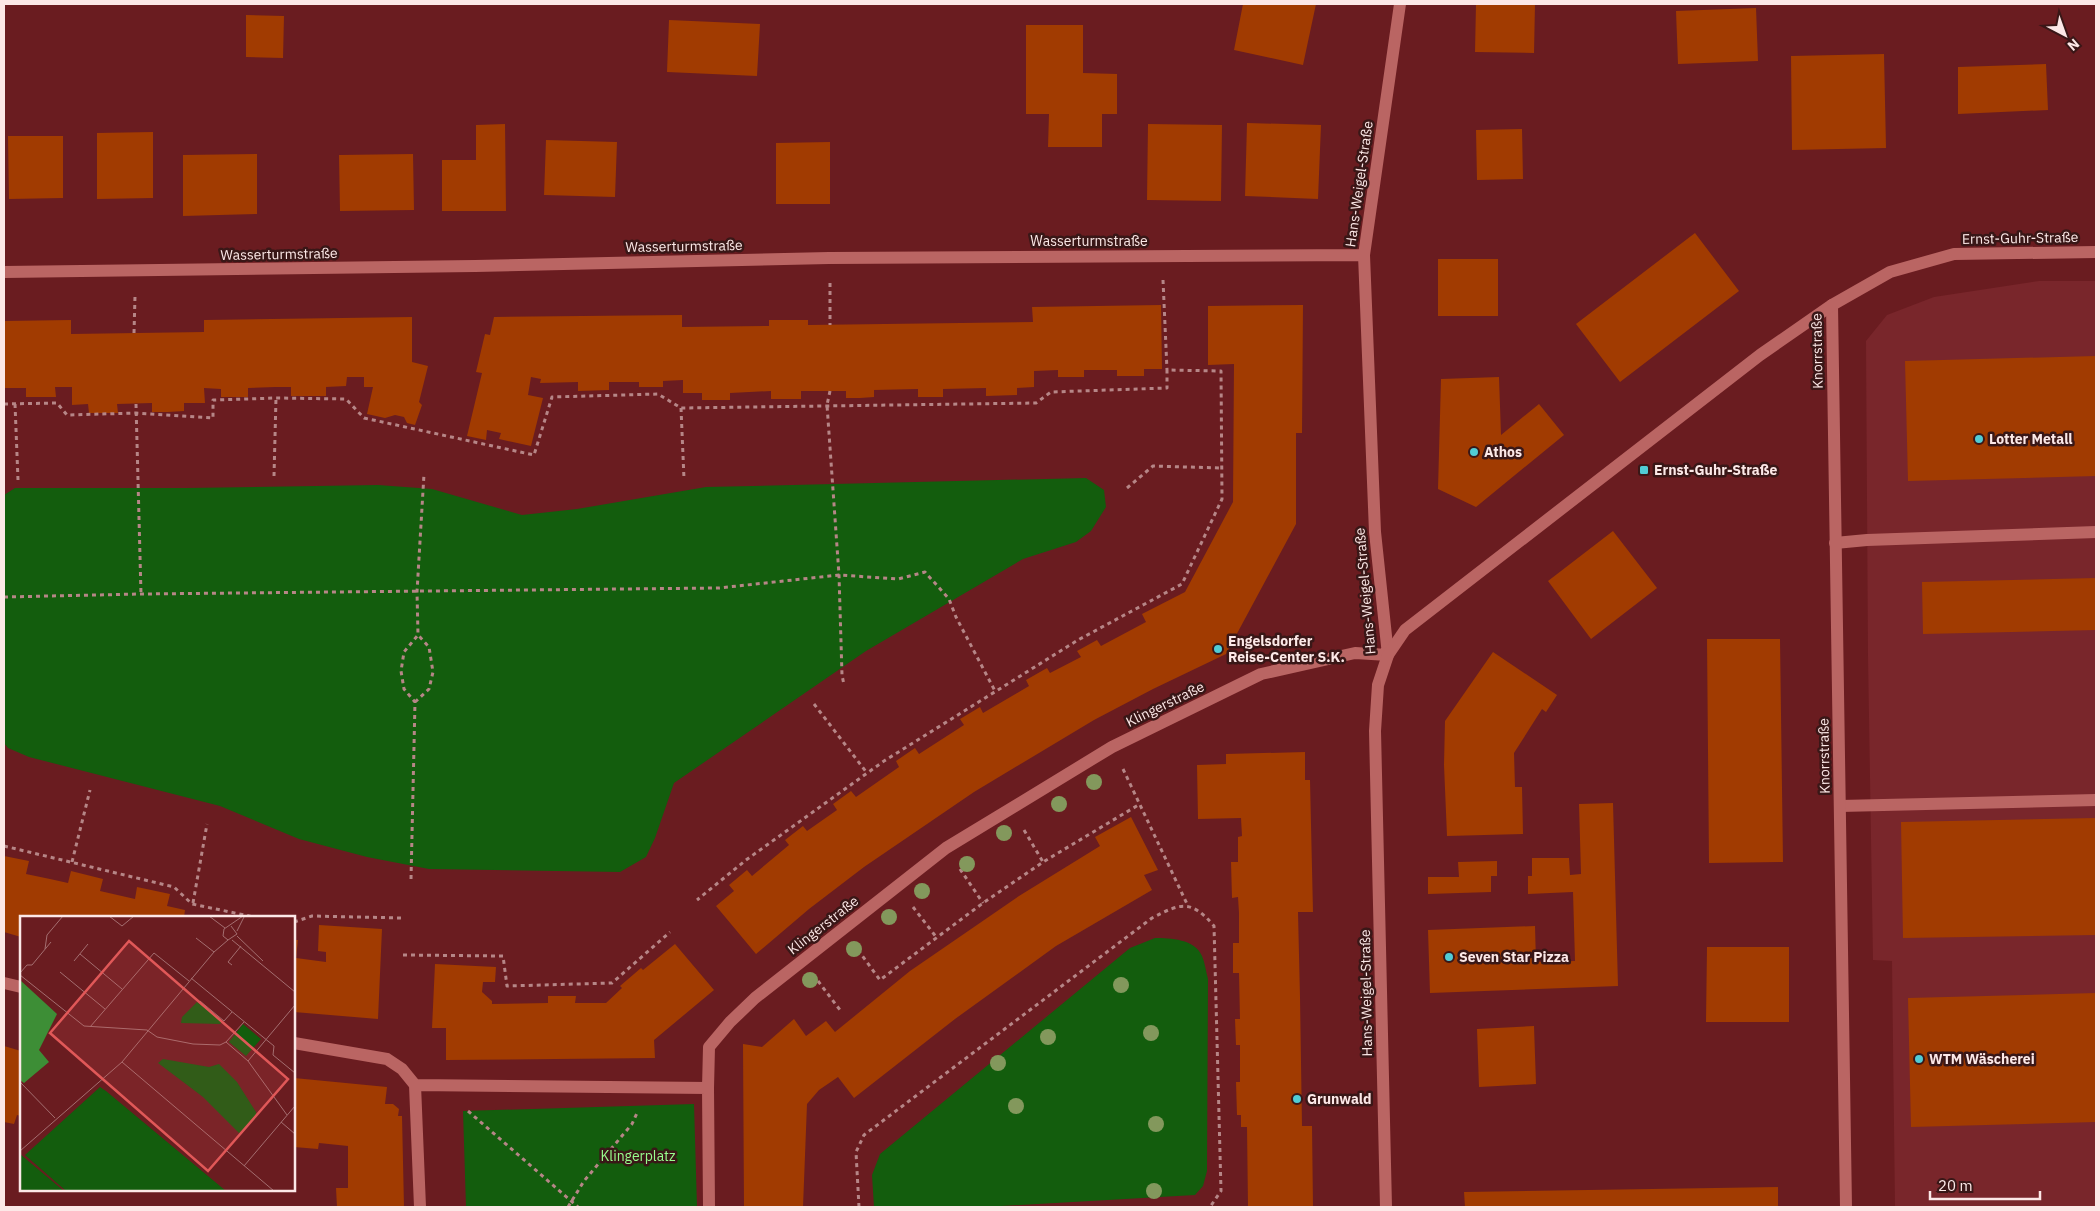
<svg xmlns="http://www.w3.org/2000/svg" width="2100" height="1211" font-family="'IBM Plex Sans',sans-serif">
  <rect width="100%" height="100%" fill="#6a1c20"/>
  <!-- built -->
  <path fill="#79262b" d="M2039 281H2096V1207H1895L1892 961 1873 960 1868 656 1866 341 1887 315 1934 297Z"/>
  <!-- green -->
  <path fill="#135d0d" d="M1086 478 1104 490 1106 507 1091 531 1076 542 1023 559 866 651 674 783 655 838 646 857 620 872 429 869 367 857 299 839 220 806 29 757 8 748 4 743V495L15 488H186L378 485 432 489 522 515 577 509 706 487Z
    M1155 938C1170 938 1195 939 1202 956 1205 963 1206 972 1208 979L1207 1171 1203 1186 1195 1195 984 1207H874L872 1175 880 1154 1130 948Z
    M694 1104 697 1207H466L463 1111Z"/>
  <!-- building -->
  <path fill="#a13b01" d="M1243 4H1316L1303 65 1234 50Z
    M1476 4H1535L1534 53 1475 52Z
    M1756 8 1758 61 1678 64 1676 11Z
    M246 15 284 16 283 58 246 57Z
    M669 20 760 24 757 76 667 72Z
    M1026 25H1083V73L1117 74V114H1102V147H1048L1049 114H1026Z
    M1884 54 1886 148 1792 150 1791 56Z
    M2046 64 2048 110 1958 114V67Z
    M1247 123 1321 125 1318 199 1245 196Z
    M505 124 506 211H442V160H476V125Z
    M1148 124 1222 125 1221 201 1147 200Z
    M1522 129 1523 179 1477 180 1476 130Z
    M153 132V198L97 199V133Z
    M8 136H63V198L9 199Z
    M546 140 617 142 615 197 544 195Z
    M830 142V204H776V143Z
    M257 154V214L183 216V155Z
    M413 154 414 210 340 211 339 155Z
    M1695 233 1739 291 1620 382 1576 324Z
    M1438 259H1498V316H1438Z
    M1161 305 1162 369H1144V376H1117V370H1084V377H1058V370L1034 371V387L1017 388V395L986 396V388L943 389V397H918V389L874 390V397L860 398H846V391H801V399H771V391L730 393V400H702V393H683V380L663 381V387H639V382H609V390L578 391V382L540 383 541 379 531 377 528 395 543 398 531 446 499 439 501 433 487 430 486 440 467 436 482 373 476 372 485 334 490 335 494 317 682 315V327L769 326V320H808V325L1033 322 1032 307Z
    M1303 305 1302 433H1296V524L1226 654 1153 689 1094 720 974 792 864 867 809 909 756 954 716 906 734 891 729 885 747 870 752 876 789 845 785 840 803 826 807 831 837 810 833 804 851 791 856 797 899 767 896 761 915 748 919 754 964 725 960 719 980 707 983 713 1029 686 1026 680 1047 668 1050 673 1081 657 1077 651 1097 640 1101 646 1146 622 1142 614 1185 592 1233 502 1234 364 1208 365V306Z
    M412 317V362L428 366 419 402 422 405 415 425 407 423 404 417 395 415 385 418 367 414 373 387H364V377H347L346 386 326 387V396H291V387H275L248 388V397H221V389L204 388 205 403H184V411L168 412H152V403L117 404 118 413H89L88 404 72 405V387H55L56 397H26V388H4V321L71 320V334L204 332V320Z
    M2096 356V476L1908 481 1905 361Z
    M1499 377 1501 435 1539 404 1564 435 1476 507 1438 489 1441 379Z
    M1613 531 1657 588 1591 639 1548 581Z
    M2096 578V630L1923 634 1922 582Z
    M1707 639H1780L1783 862 1709 863Z
    M1493 652 1557 695 1546 712 1542 709 1514 753 1515 787H1522L1523 834 1447 836 1444 765 1445 721Z
    M1305 752V780H1310L1313 912H1298L1300 997 1302 1126H1312L1313 1207H1248L1247 1127H1241V1115H1237L1236 1082H1240V1045H1236L1235 1019H1240L1239 973H1233V943H1239V913L1238 897 1232 898 1231 862H1238V837L1242 836 1241 818 1198 819 1197 765 1226 764V754Z
    M1613 803 1618 986 1430 993 1428 930 1535 926 1536 962 1575 961 1573 892 1528 894V876H1532V858H1569L1570 875 1581 874 1579 804Z
    M1131 817 1158 870 1144 875 1152 890 1056 946 955 1019 854 1098 838 1077 819 1090 807 1104 803 1207H744L743 1044 762 1047 794 1019 806 1036 826 1021 835 1032 910 971 1019 896 1100 846 1095 837Z
    M2096 818V935L1903 938 1901 822Z
    M4 856 29 861 26 874 50 879 68 883 71 871 103 879 100 891 135 899 137 887 170 894 167 906 185 910 184 917H21V937L4 932Z
    M1497 861V876H1491V892L1428 894V877H1459L1458 862Z
    M319 925 382 929 378 1019 294 1012V940H298L296 958 326 962V952L318 951Z
    M675 944 714 990 654 1040 655 1058 446 1060V1028H432L435 964 496 967 495 982H483L482 992 492 1001V1004L548 1003V996H576L575 1003H606L622 988 620 986 641 968 643 970Z
    M1707 947H1789V1022H1706Z
    M2096 993V1122L1911 1127 1908 998Z
    M1534 1026 1536 1084 1479 1087 1477 1029Z
    M4 1046 21 1051V1116L17 1115 14 1124 4 1122Z
    M294 1078 387 1087 385 1104H393L399 1109 398 1116H402L404 1207H337L336 1188H348V1146L319 1143 318 1149 294 1147Z
    M1778 1187V1207H1465L1464 1192Z"/>
  <g fill="none" stroke-linecap="round" stroke-linejoin="round">
    <!-- path -->
    <path stroke="#b68687" stroke-width="3" stroke-dasharray="4 4" stroke-linecap="butt" d="M1163 280 1167 370
      M830 283V325
      M134 333 135 296
      M830 391 827 405 839 575 842 675 844 685
      M4 404 57 403 67 415 136 413 213 418V400L276 398 346 399 364 418 534 455 552 397 658 394 681 408 1036 403 1051 392 1167 388V370L1221 371 1222 499 1182 584 1078 640 884 761 746 860 697 900
      M15 404 18 480
      M136 404 141 594
      M681 408 684 479
      M274 476 276 398
      M1127 488 1153 466 1221 468
      M4 597 141 594 719 588 839 575 898 579 925 572 949 599 956 617 995 691
      M415 702 429 689 433 672 429 647 418 635
      M814 704 867 773
      M1123 769 1188 906
      M1024 830 1043 862
      M4 846 174 887 192 904 254 917
      M72 862 90 790
      M960 869 983 903
      M411 879 415 702 404 689 401 671 404 652 418 635 417 592 424 474
      M193 903 207 824
      M913 907 937 938
      M294 922 312 916 402 918
      M858 950 880 980 983 903 1043 862 1140 804
      M403 955 503 956 507 986 612 983 670 932
      M818 981 840 1010
      M468 1111 578 1207
      M568 1207 584 1181 632 1124 637 1113
      M859 1207 856 1152 864 1135 1152 918C1181 903 1191 899 1214 926L1221 1191 1210 1207"/>
    <!-- service -->
    <path stroke="#ba6563" stroke-width="12" d="M1835 543 1867 540 2096 532
      M1840 806 2096 800"/>
    <!-- minor -->
    <path stroke="#ba6563" stroke-width="12" d="M4 272 475 266 829 258 1364 255
      M1832 305 1846 1207
      M4 983 21 987
      M294 1043 387 1059 402 1069 415 1085 708 1088 709 1047 730 1022 755 998 946 848 1112 747 1261 674 1355 653 1388 655 1375 532 1364 255 1400 4
      M415 1085 420 1207
      M708 1088 709 1207"/>
    <!-- tertiary -->
    <path stroke="#ba6563" stroke-width="12" d="M1386 1207 1375 731 1378 685 1388 655 1405 630 1760 355 1832 305 1890 272 1954 254 2096 252"/>
  </g>
  <!-- trees -->
  <g fill="#83985c">
    <circle cx="1094" cy="782" r="8"/>
    <circle cx="1059" cy="804" r="8"/>
    <circle cx="1004" cy="833" r="8"/>
    <circle cx="967" cy="864" r="8"/>
    <circle cx="922" cy="891" r="8"/>
    <circle cx="889" cy="917" r="8"/>
    <circle cx="854" cy="949" r="8"/>
    <circle cx="810" cy="980" r="8"/>
    <circle cx="1121" cy="985" r="8"/>
    <circle cx="1151" cy="1033" r="8"/>
    <circle cx="1048" cy="1037" r="8"/>
    <circle cx="998" cy="1063" r="8"/>
    <circle cx="1016" cy="1106" r="8"/>
    <circle cx="1156" cy="1124" r="8"/>
    <circle cx="1154" cy="1191" r="8"/>
  </g>
  <!-- markers -->
  <g fill="#51ccd5" stroke="#391717" stroke-width="2">
    <circle cx="1979" cy="439" r="5"/>
    <circle cx="1474" cy="452" r="5"/>
    <rect x="1639" y="465" width="10" height="10" rx="2.5"/>
    <circle cx="1218" cy="649" r="5"/>
    <circle cx="1449" cy="957" r="5"/>
    <circle cx="1919" cy="1059" r="5"/>
    <circle cx="1297" cy="1099" r="5"/>
  </g>
  <g text-anchor="middle" stroke-width="5" stroke-linejoin="round" paint-order="stroke">
    <!-- street labels -->
    <g font-size="14" fill="#fce8e7" stroke="#391717">
      <text transform="translate(1359 184) rotate(-82)" y="5">Hans-Weigel-Straße</text>
      <text transform="translate(2020 238) rotate(-1)" y="5">Ernst-Guhr-Straße</text>
      <text x="1089" y="246">Wasserturmstraße</text>
      <text transform="translate(684 246) rotate(-1)" y="5">Wasserturmstraße</text>
      <text transform="translate(279 254) rotate(-1)" y="5">Wasserturmstraße</text>
      <text transform="translate(1817 351) rotate(-91)" y="5">Knorrstraße</text>
      <text transform="translate(1365 591) rotate(-95)" y="5">Hans-Weigel-Straße</text>
      <text transform="translate(1165 704) rotate(-26)" y="5">Klingerstraße</text>
      <text transform="translate(1824 756) rotate(-91)" y="5">Knorrstraße</text>
      <text transform="translate(823 925) rotate(-38)" y="5">Klingerstraße</text>
      <text transform="translate(1366 993) rotate(-91)" y="5">Hans-Weigel-Straße</text>
    </g>
    <!-- poi labels -->
    <g font-size="14" font-weight="bold" fill="#fce8e7" stroke="#391717" text-anchor="start">
      <text x="1989" y="444">Lotter Metall</text>
      <text x="1484" y="457">Athos</text>
      <text x="1654" y="475">Ernst-Guhr-Straße</text>
      <text x="1228" y="646">Engelsdorfer<tspan x="1228" dy="16">Reise-Center S.K.</tspan></text>
      <text x="1459" y="962">Seven Star Pizza</text>
      <text x="1929" y="1064">WTM Wäscherei</text>
      <text x="1307" y="1104">Grunwald</text>
    </g>
    <!-- park labels -->
    <g font-size="14" fill="#98fe8e" stroke="#391717">
      <text x="638" y="1161">Klingerplatz</text>
    </g>
  </g>
  <!-- overview -->
  <g transform="translate(20 916)">
    <rect width="275" height="275" fill="#6a1c20"/>
    <path d="M177 86 202 105 200 108 161 107 162 101ZM223 108 241 123 226 140 209 126ZM143 143 189 151 199 148 217 166 236 196V202L219 217 183 181 138 147ZM80 171 86 175 206 275H46L5 239ZM0 238 44 275H0Z" fill="#135d0d"/>
    <path d="M0 64 37 98 19 134 29 146 4 167 0 164Z" fill="#3d8e36"/>
    <path fill="none" stroke="#a46e70" stroke-width="1" d="M89 0 102 10 114 0M189 0 205 12M211 10 217 18 208 24 203 20 204 13 223 0M217 15 224 1M217 20 243 45M176 22 194 36M212 24 275 76M25 33 27 19 43 0M60 38 102 73M54 45 68 28M212 49 208 46 221 30M40 56 85 93M0 57 7 49H12L31 26M0 59 64 110 127 114M171 62 254 130 253 139 275 157M180 85 204 105 212 96M70 111 134 37 169 65M127 114 137 121 173 128 200 129 206 126 228 145 267 199M206 126 224 106M228 145 275 89M102 146 254 275M0 166 35 202M261 206 275 218M0 235 102 146 194 36 208 24M224 250 275 190"/>
    <path fill="#e05858" fill-opacity="0.15" stroke="#e05858" stroke-width="2.5" d="M109 25 268 163 188 255 30 117Z"/>
    <rect width="275" height="275" fill="none" stroke="#fce8e7" stroke-width="2.5"/>
  </g>
  <!-- border -->
  <rect width="2100" height="1211" fill="none" stroke="#fce8e7" stroke-width="10"/>
  <!-- north arrow -->
  <g transform="translate(2065 35) rotate(139)" stroke="#391717" stroke-width="4" paint-order="stroke">
  <path d="M0-4L9 19L0 12L-9 19Z" fill="#fce8e7"/>
  <text y="-8" font-size="14" font-weight="bold" text-anchor="middle" fill="#fce8e7">N</text>
  </g>
  <!-- scale -->
  <path d="M1930 1191v8h110v-8" fill="none" stroke="#fce8e7" stroke-width="2.5"/>
  <text x="1938" y="1191" font-size="15" fill="#fce8e7" stroke="#391717" stroke-width="4" paint-order="stroke">20 m</text>
</svg>
